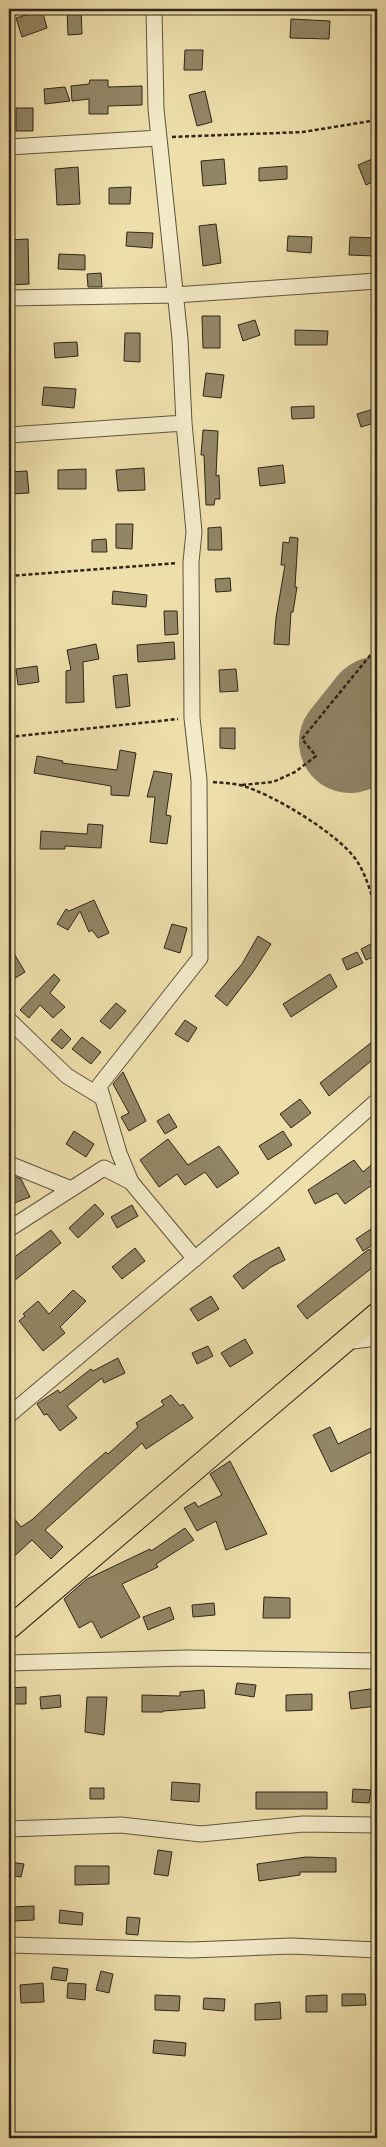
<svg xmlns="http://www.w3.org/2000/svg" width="386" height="2147" font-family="'Libre Bodoni',serif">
  <rect width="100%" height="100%" fill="#eddeaa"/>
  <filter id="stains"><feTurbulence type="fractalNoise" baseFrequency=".004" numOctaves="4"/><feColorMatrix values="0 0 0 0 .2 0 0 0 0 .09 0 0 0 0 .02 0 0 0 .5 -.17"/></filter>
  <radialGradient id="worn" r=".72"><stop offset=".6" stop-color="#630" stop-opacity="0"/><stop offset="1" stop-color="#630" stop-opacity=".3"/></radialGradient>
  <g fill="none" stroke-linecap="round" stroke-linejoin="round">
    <!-- runway -->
    <path stroke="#8e8262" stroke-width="102" d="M350 742 377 708"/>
  </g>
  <!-- building -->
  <path fill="#928665" stroke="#2f261a" d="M67 9H81L82 34 68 35Z
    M42 10 47 28 22 37 16 18Z
    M291 19 330 21 329 39 290 38Z
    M185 50H203L202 70H184Z
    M90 80H108V87L142 86V105L108 106V114H89V99L72 101 71 86 89 84Z
    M65 87 70 101 45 104 44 89Z
    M205 91 212 122 197 126 189 95Z
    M16 108H33V131H16Z
    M377 157V180L366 185 358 165Z
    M224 159 226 184 203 186 201 161Z
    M287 166V179L259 181V168Z
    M78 167 80 204 57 205 55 169Z
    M131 187 130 204H109V188Z
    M216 224 221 263 203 266 199 226Z
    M127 232 153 233 152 248 126 246Z
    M288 236 312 237 311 253 287 251Z
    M350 237 376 238 375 256 349 255Z
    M28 239 29 284 9 285V240Z
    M59 254 85 255V270L58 269Z
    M101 273 102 287H88L87 274Z
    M202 316H220V348H203Z
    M255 320 260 335 243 341 238 325Z
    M295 330 328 331 327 345H295Z
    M125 333H140V362L124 361Z
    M77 342 78 356 55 358 54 343Z
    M206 373 224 375 221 398 203 396Z
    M44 387 76 389 74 408 42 405Z
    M314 406V418L292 419 291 407Z
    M377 408V422L361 427 357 414Z
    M203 430 218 431 216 476 219 475 220 499H215L214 505H206L204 455H201Z
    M283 465 285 483 260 486 258 468Z
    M144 468 145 490 118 491 116 470Z
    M86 469V489H58V470Z
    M27 471 29 493 9 494V472Z
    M116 524H133L132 549 116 548Z
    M221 527 222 550H208V528Z
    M290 537 298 538 295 587H297L293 612H291L289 645 274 644 276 618 285 565H281L283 542 289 543Z
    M106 539 107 552H92V540Z
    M230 578 231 591 216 592 215 579Z
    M113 591 147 595 146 607 112 604Z
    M164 611H177L178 634 165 635Z
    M174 642 175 659 138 662 137 645Z
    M96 644 99 659 83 662 84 702 66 703V671L71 670 67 650Z
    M37 666 39 682 18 685 16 669Z
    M236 669 238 691 220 692 219 670Z
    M127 674 130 706 116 708 113 676Z
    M220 728H235V749L220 748Z
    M120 750 136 753 129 796 111 795V786L34 773 37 756 63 761 62 763 117 770Z
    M154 771 172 774 166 815 171 816 167 844 150 842 155 797H147Z
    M88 824 103 825 101 848 65 846V849H40L41 831 87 834Z
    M94 900 109 933 98 938 92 930 89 932 80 911 68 930 57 924 66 909 69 911Z
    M172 924 187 928 180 953 164 948Z
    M258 936 271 944 253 972 227 1006 215 996 242 964Z
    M377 941V955L366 960 361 949Z
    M9 945 25 972 9 982Z
    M357 952 363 963 347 970 342 959Z
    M54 974 60 980 50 993 65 1007 53 1018 40 1005 29 1018 20 1010Z
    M330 974 337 987 291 1017 283 1004Z
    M116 1003 126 1011 110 1029 100 1021Z
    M185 1020 197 1028 188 1042 175 1034Z
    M61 1029 71 1039 62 1049 51 1040Z
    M82 1037 101 1052 91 1064 72 1049Z
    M377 1038V1056L329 1096 320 1083Z
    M123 1072 146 1121 129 1131 121 1117 129 1113 113 1084Z
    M300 1099 311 1113 291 1128 280 1114Z
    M169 1114 177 1127 165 1134 157 1121Z
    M74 1131 94 1144 86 1157 66 1144Z
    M283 1131 292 1145 268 1160 259 1146Z
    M168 1139 188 1165 219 1146 239 1173 217 1188 205 1172 185 1185 177 1174 159 1187 140 1160Z
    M354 1160 363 1172 377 1160V1175L370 1181 372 1185 345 1204 337 1193 315 1204 308 1190Z
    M16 1177 21 1179 30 1197 9 1205V1180Z
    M95 1204 104 1214 78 1238 69 1228Z
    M132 1205 138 1216 117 1228 111 1217Z
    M377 1225V1242L363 1251 356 1239Z
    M51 1230 61 1243 9 1285V1261Z
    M279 1247 285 1260 271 1267 243 1289 233 1276 251 1262Z
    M135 1248 145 1261 122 1279 112 1267Z
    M369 1249 377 1259V1264L307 1319 297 1306Z
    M73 1290 86 1301 60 1327 65 1333 43 1351 19 1321 25 1316 23 1314 38 1301 49 1314Z
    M211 1296 219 1309 198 1321 190 1309Z
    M245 1339 253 1353 230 1367 221 1353Z
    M208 1346 213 1356 197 1364 192 1353Z
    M118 1358 125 1373 104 1383 102 1378 67 1406 77 1418 60 1431 47 1414 44 1415 37 1404 41 1401 58 1390 60 1393 91 1369 93 1371Z
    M171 1395 180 1406 183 1404 193 1418 146 1449 142 1443 45 1530 63 1547 51 1559 32 1540 9 1561V1512L21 1527 33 1519 85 1470 106 1452 108 1454 138 1427 136 1423 164 1405 161 1401Z
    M377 1425V1449L331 1472 313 1435 330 1427 338 1444Z
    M230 1461 267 1534 226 1550 216 1521 197 1531 184 1508 195 1502 198 1507 222 1495 210 1474Z
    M185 1528 194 1540 156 1564 158 1567 122 1584 140 1617 101 1638 92 1621 79 1628 64 1599 87 1579 150 1549 151 1551Z
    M264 1597 290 1598V1618H263Z
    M214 1603 215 1615 193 1617 192 1605Z
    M170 1607 174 1619 148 1630 143 1617Z
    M237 1683 256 1685 254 1697 235 1694Z
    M26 1687V1704H9V1688Z
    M377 1688V1706L351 1709 349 1692Z
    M204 1690 205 1708 163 1711V1712H142V1695L180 1696V1692Z
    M312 1694V1710L286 1711V1695Z
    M60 1695 61 1707 41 1709 40 1697Z
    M87 1697H107L104 1735 85 1732Z
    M172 1782 200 1784 199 1802 171 1800Z
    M90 1788H104V1799H90Z
    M353 1789 371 1790 369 1803 352 1802Z
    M256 1792H327V1809H256Z
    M158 1850 172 1852 168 1876 154 1874Z
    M306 1857 336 1858V1872H300V1875L259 1881 257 1864Z
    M10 1862 24 1864 21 1877 9 1875Z
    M75 1866H109V1884L75 1885Z
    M34 1906V1920L13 1921 12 1907Z
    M60 1910 83 1913 82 1925 59 1923Z
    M127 1917 140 1918 138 1935 126 1934Z
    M53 1967 68 1969 66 1981 51 1979Z
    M101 1971 113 1974 109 1993 96 1990Z
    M43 1983 44 2002 21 2003 20 1985Z
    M68 1983 86 1984 85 2000 67 1998Z
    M342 1994H365L366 2005 342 2006Z
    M155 1995 180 1996 179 2011 155 2010Z
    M327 1995V2012H306V1996Z
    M204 1998 225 1999 224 2011 203 2009Z
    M280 2002 281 2019 255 2020V2004Z
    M154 2040 186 2043 185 2056 153 2053Z"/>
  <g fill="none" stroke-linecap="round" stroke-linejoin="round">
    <defs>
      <path id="street" d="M9 147 159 138
        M9 298 175 295 377 281
        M9 435 184 423
        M9 1020 67 1076 103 1098
        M9 1164 71 1189
        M131 1182 119 1153 99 1086 200 958 199 780 192 718 191 562 194 532 184 423 180 339 156 109 154 9
        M9 1229 104 1168 131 1182 195 1259
        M345 1342 377 1338
        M9 1415 261 1203 377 1101
        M9 1663 186 1658 377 1661
        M9 1829 121 1825 201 1834 303 1824 377 1825
        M9 1945 191 1950 291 1946 377 1950"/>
      <path id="primary" d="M9 1628 377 1314"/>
    </defs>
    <!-- street casing -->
    <use href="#street" stroke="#5e543e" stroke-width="17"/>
    <!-- primary casing -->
    <use href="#primary" stroke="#2f261a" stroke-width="24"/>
    <!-- path -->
    <path stroke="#2f261a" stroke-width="2.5" stroke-dasharray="4 2.5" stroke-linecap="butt" d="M172 137 303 132 377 120
      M9 576 177 563
      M9 737 178 719
      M213 782C222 783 231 783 240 785 271 793 339 834 357 861 367 877 372 896 377 914
      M242 785 273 782 295 772 316 756 302 739 377 647"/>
    <!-- street -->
    <use href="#street" stroke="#f3eac8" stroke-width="15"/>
    <!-- primary -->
    <use href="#primary" stroke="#eddeaa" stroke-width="22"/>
  </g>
  <!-- margin -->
  <rect width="386" height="2147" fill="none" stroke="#eddeaa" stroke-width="30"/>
  <rect x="10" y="10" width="366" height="2127" fill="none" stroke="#2f261a" stroke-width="2.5"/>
  <rect x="15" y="15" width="356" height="2117" fill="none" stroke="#2f261a"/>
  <rect width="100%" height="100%" filter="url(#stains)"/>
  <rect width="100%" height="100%" fill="url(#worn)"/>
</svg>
